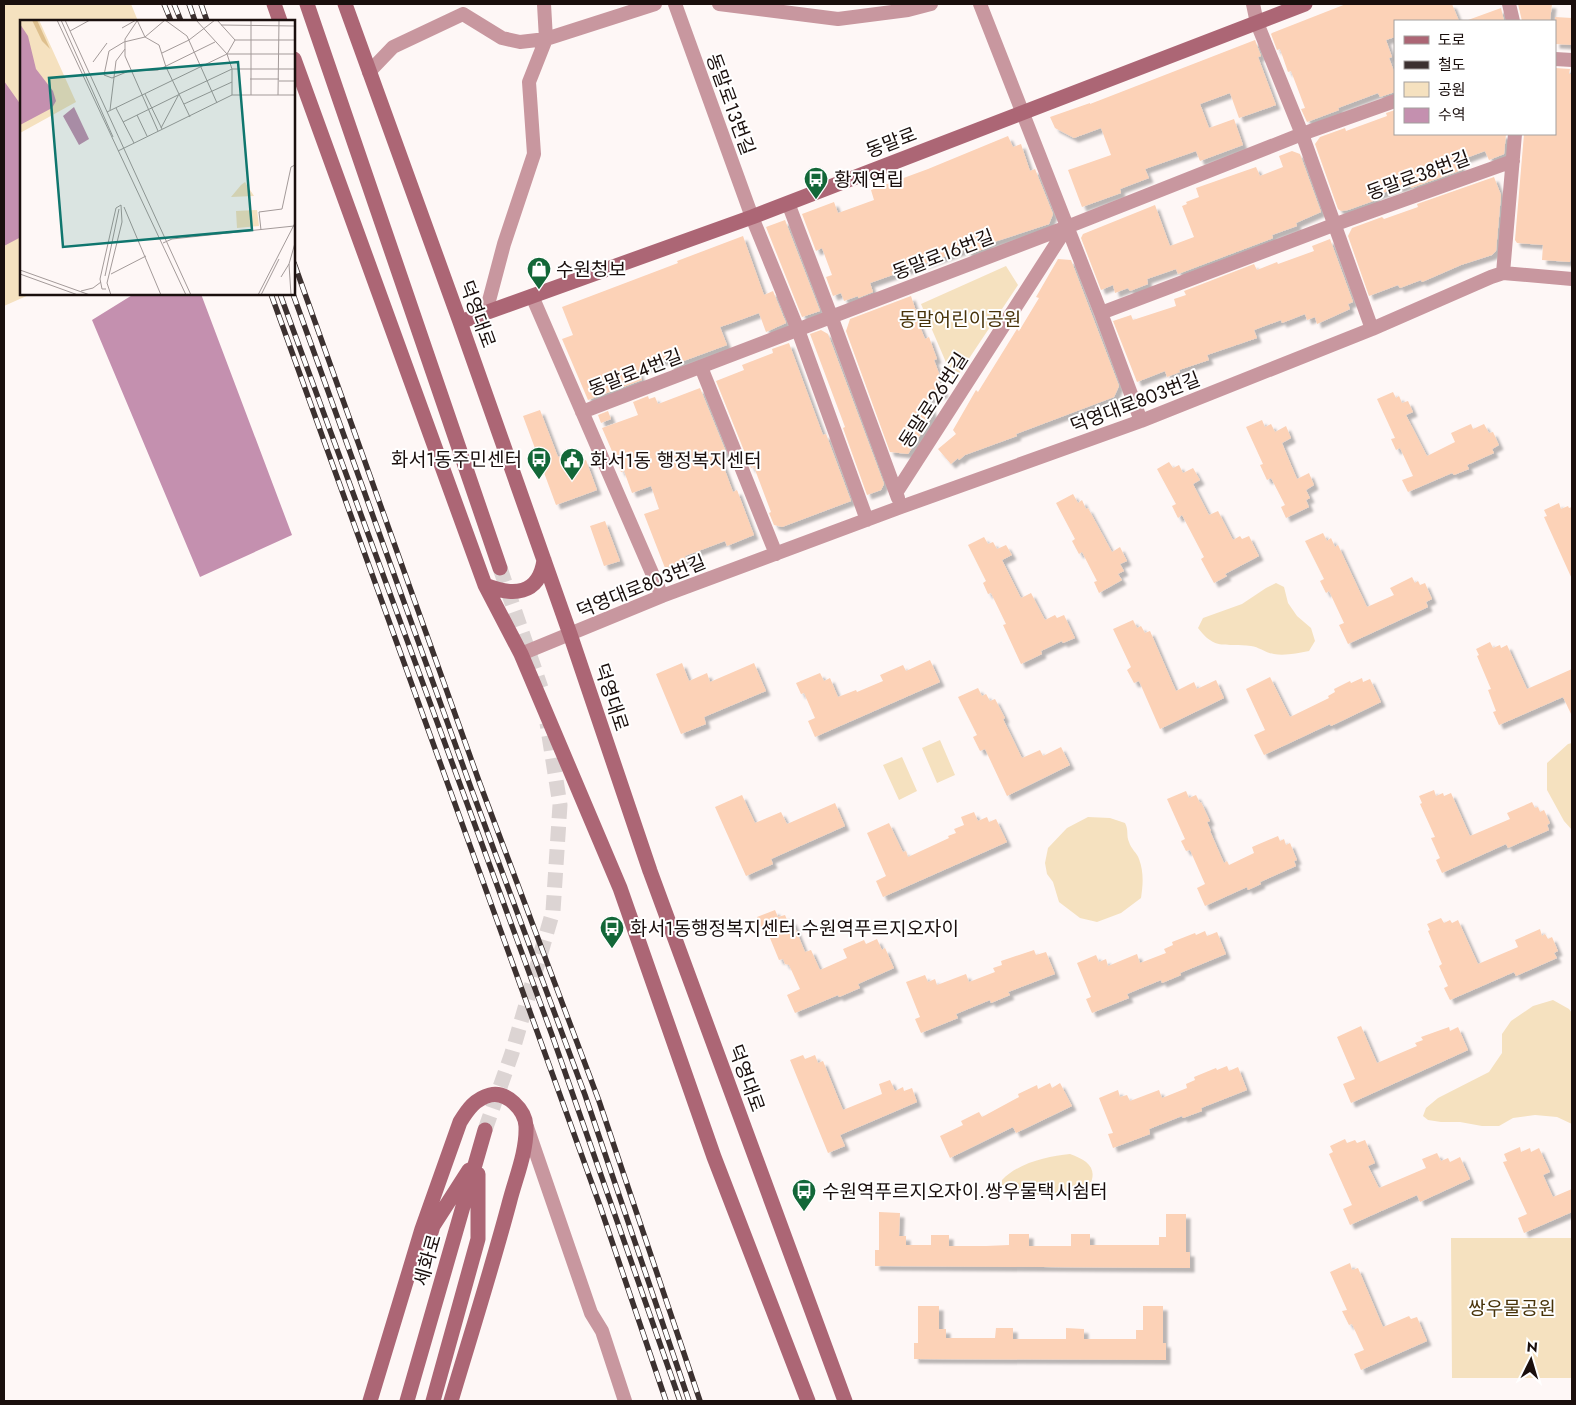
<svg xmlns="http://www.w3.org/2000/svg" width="1576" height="1405" font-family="Jost,'Noto Sans KR',sans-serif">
  <defs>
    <filter id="shadow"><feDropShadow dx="4.5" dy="4.5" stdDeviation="1" flood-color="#0004"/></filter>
  </defs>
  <rect width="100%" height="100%" fill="#fef7f6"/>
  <!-- green -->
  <path fill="#f5e1bf" d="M4 4H131L138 21H21V294H31L4 306Z
    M1006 266 1018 285 954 381 921 304Z
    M1276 583 1284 587 1288 603 1297 616 1311 628 1315 641 1309 651C1298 653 1285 656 1274 654 1266 653 1259 647 1251 646 1226 642 1216 652 1198 628L1203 618 1242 604 1266 588Z
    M940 740 955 775 937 783 922 748Z
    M1572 743V830L1564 821 1547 790V763L1568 744Z
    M902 757 917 791 899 800 883 765Z
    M1088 817 1110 818 1125 823C1129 831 1126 835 1129 842 1131 849 1137 853 1139 859 1144 872 1143 885 1141 898L1121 913 1097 922 1080 918 1059 902 1053 882 1047 874 1045 863 1048 848 1067 828Z
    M1553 1000 1569 1009 1572 1013V1124L1557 1117 1535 1115 1513 1118 1499 1126H1482L1460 1122H1441L1428 1120 1423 1116 1426 1108 1438 1098 1489 1072 1502 1053V1034L1511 1021 1533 1006Z
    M1070 1154C1087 1160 1099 1168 1089 1187 1070 1193 1016 1201 1002 1186V1180C1018 1163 1048 1156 1070 1154Z
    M1451 1238H1572V1378H1452Z"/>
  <!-- water -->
  <path fill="#c490af" d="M4 81 21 105V237L4 246Z
    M134 294H201L292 535 200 577 92 320Z"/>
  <!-- building -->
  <path fill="#fcd2b7" filter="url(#shadow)" d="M1346 4H1452L1459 21H1395V37L1386 40 1392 57 1389 58 1395 74V92L1380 97 1378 93 1338 108 1339 110 1307 122 1301 109 1305 108 1291 71 1288 72 1280 49 1277 50 1271 34 1272 33Z
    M1518 4H1552L1550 21H1522Z
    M1501 8 1504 21H1468V20Z
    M1555 17 1572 18V45L1555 44Z
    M1255 40 1261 56 1258 57 1276 105 1239 118 1230 93 1200 104 1209 128 1234 119 1243 145 1200 161 1196 151 1145 169 1149 178 1120 189 1121 193 1082 207 1068 170 1111 155 1101 128 1074 138 1055 128 1050 117 1090 103V104Z
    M1555 68 1570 69 1569 74H1572V234L1570 262 1542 260 1543 245 1517 243 1515 240 1524 134H1555Z
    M1395 110V134H1506L1504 154 1489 160 1485 151 1458 161 1462 170 1411 188 1410 184 1399 188V187L1375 196 1376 200 1348 210 1341 211 1338 209 1315 144 1320 137 1345 128 1346 131 1387 116 1386 113Z
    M1008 136 1013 147 1021 144 1030 171 1035 169 1053 214 1049 224 988 244 989 247 968 255 966 249 870 283 873 292 858 298V296L844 301 841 293 833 296 826 277 832 275 822 248 816 251 802 214 834 202 838 213 874 200 871 190 928 169Z
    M1292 151 1300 154 1321 212 1296 223 1297 226 1272 235 1273 238 1178 274 1176 269 1147 279 1148 284 1130 291 1128 288 1115 293 1113 285 1101 290 1081 238 1083 234 1155 205 1170 246 1194 237 1182 206 1187 204 1186 202 1199 197 1196 188 1256 167 1260 176 1283 167 1279 156Z
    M1494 177 1501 195 1496 251 1492 255 1461 265 1422 282 1421 280 1400 288 1398 285 1369 296 1348 236 1352 228 1382 217 1384 219 1418 207 1417 204Z
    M785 220 820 311 802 317 766 227Z
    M743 236 764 295 773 291 786 323 766 332 759 313 729 324 720 327 727 345 670 366 667 359 638 370 642 380 588 400 562 339 573 335 562 307 678 263 677 261Z
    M1330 239 1353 302 1348 304 1350 309 1317 324 1315 317 1307 320 1305 314 1282 323 1281 320 1254 330 1257 338 1207 355 1209 360 1179 370 1180 372 1167 377 1165 371 1137 382 1113 321 1131 315 1133 320 1176 306 1174 299 1186 295 1184 291 1254 264 1257 270 1277 262 1278 264 1314 251 1312 246Z
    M1058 259 1071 260 1119 386 1114 397 1016 434 1017 436 965 455 959 460 958 458 951 464 938 449 956 434 953 430 976 390 978 392 1017 329 1019 331 1039 298 1036 297Z
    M911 296 917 314H915L925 339 929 337 937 359 934 360 940 376 937 377 944 393 928 399 933 415 908 454 890 452 846 331 850 319Z
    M821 330 828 334 884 484 881 490 867 495 843 428 845 427 810 334Z
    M789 343 823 435 826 434 851 501 782 527 774 525 769 513 771 512 754 467 751 468 716 381 744 370 742 365 773 353 772 349Z
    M700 388 726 452 719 454 733 492 737 490 754 535 727 546 725 541 685 556 686 560 665 568 644 514 659 509 651 486 632 493 624 471 621 472 602 428 638 415 633 402 648 396 649 399 655 397 658 404Z
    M1393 392 1396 398 1399 396 1402 403 1408 401 1413 412 1406 415 1427 456 1455 442 1451 433 1471 424 1473 429 1484 424 1489 433 1493 432 1499 445 1492 449 1494 453 1467 465 1469 469 1454 475 1452 473 1408 492 1402 480 1413 476 1400 448 1396 450 1391 439 1395 438 1377 399Z
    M540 410 558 457 569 453 573 465 586 460 597 490 556 505 523 416Z
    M608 411 611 419 601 423 598 415Z
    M1262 420 1265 427 1271 424 1275 432 1286 426 1291 438 1282 443 1297 479 1309 473 1314 485 1306 490 1310 498 1306 500 1309 507 1286 518 1281 507 1285 505 1271 478 1267 480 1260 465 1263 464 1246 427Z
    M1169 462 1173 468 1179 465 1183 473 1193 468 1200 480 1193 484 1209 515 1218 511 1233 540 1240 536 1242 539 1249 536 1259 556 1225 574 1227 576 1214 583 1201 559 1204 557 1182 515 1178 518 1172 506 1176 504 1157 469Z
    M1073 494 1078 503 1082 500 1086 509 1088 508 1112 552 1120 547 1127 561 1120 564 1124 571 1118 574 1122 580 1099 593 1094 582 1097 581 1082 552 1079 554 1072 541 1075 539 1056 503Z
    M1559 503 1561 509 1568 506 1569 508 1572 507V579L1544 517 1547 516 1544 510Z
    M605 521 620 561 604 566 590 526Z
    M1323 533 1327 541 1331 538 1335 547 1338 545 1367 607 1394 595 1390 588 1412 577 1415 583 1418 581 1420 585 1425 583 1432 599 1426 602 1428 607 1348 644 1339 625 1344 623 1329 591 1326 593 1320 581 1324 579 1305 541Z
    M984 537 988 544 993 542 997 549 1006 545 1012 555 1002 560 1021 598 1031 593 1045 620 1055 615 1057 618 1064 615 1075 638 1063 643 1062 641 1041 651 1042 654 1021 664 1003 625 1006 624 991 593 988 594 983 583 986 581 968 545Z
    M1133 620 1137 628 1141 626 1145 633 1150 631 1176 691 1194 682 1197 689 1216 680 1224 698 1160 729 1139 681 1134 683 1127 670 1131 667 1113 629Z
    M1490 642 1493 648 1500 645 1501 648 1507 645 1527 689 1572 669V716L1563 697 1499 725 1493 712 1496 711 1488 690 1491 689 1477 656 1479 655 1476 649Z
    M930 660 940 682 815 737 808 721 815 718 804 693 801 694 796 683 820 673 824 681 830 678 838 697 856 690 857 692 883 681 880 675 903 665 906 671Z
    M682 663 689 681 707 673 710 682 754 663 766 691 704 717 706 724 681 734 656 674Z
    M1270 677 1290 717 1329 698 1328 696 1335 692 1334 689 1350 681 1351 683 1362 678 1363 682 1370 679 1381 702 1331 726 1330 724 1264 755 1254 735 1265 730 1246 689Z
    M978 688 982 696 986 694 990 701 995 699 1005 718 1003 719 1022 758 1040 750 1043 756 1061 747 1070 765 1007 796 985 749 980 751 973 737 977 735 958 697Z
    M1434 790 1436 796 1443 793 1444 796 1451 793 1470 836 1510 819 1507 813 1532 802 1535 808 1538 807 1540 812 1544 810 1550 823 1547 825 1549 830 1508 848 1506 844 1442 873 1436 860 1440 858 1431 838 1435 837 1420 804 1422 803 1419 796Z
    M1186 791 1189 798 1196 795 1200 803 1201 802 1210 821 1207 822 1211 831H1210L1224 863 1227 861 1229 865 1254 853 1252 847 1278 836 1280 841 1284 839 1286 845 1290 843 1297 860 1294 861 1296 866 1260 882 1261 884 1248 890 1247 887 1205 906 1197 888 1205 884 1190 850 1186 851 1181 841 1185 839 1167 799Z
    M742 795 755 823 781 812 787 824 835 803 845 826 771 859 773 864 746 876 715 807Z
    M974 812 978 821 987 817 989 822 996 819 1007 842 883 897 876 881 886 876 867 833 889 823 903 852 906 851 908 857 949 838 948 836 956 833 954 829 964 825 961 817Z
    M775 910 778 917 785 915 788 922 792 920 805 952 811 950 820 970 847 958 843 949 864 940 866 944 877 939 882 950 885 948 894 968 858 984 860 988 839 997 838 995 795 1013 787 995 800 989 789 965 785 964 783 959 779 960 765 926 761 928 757 917Z
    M1441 918 1444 923 1450 920 1452 923 1458 920 1478 964 1518 947 1515 940 1540 929 1542 936 1545 934 1548 939 1552 937 1558 951 1554 953 1557 958 1516 976 1514 972 1450 1000 1444 988 1448 986 1439 966 1442 964 1428 931 1430 930 1427 924Z
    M1205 931 1207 936 1217 932 1226 954 1180 973 1181 975 1162 983 1161 980 1127 994 1129 998 1092 1013 1086 999 1091 997 1077 963 1096 955 1099 962 1106 959 1108 966 1137 954 1140 963 1166 953 1164 949 1173 945 1172 942 1195 933 1196 935Z
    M1034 950 1036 955 1046 952 1055 974 1008 992 1010 995 991 1003 990 1000 956 1014 958 1018 921 1033 915 1019 920 1017 906 982 925 975 928 982 935 979 937 985 966 974 969 982 995 972 993 968 1002 965 1001 961Z
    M1361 1026 1377 1063 1417 1046 1415 1043 1423 1040 1421 1037 1449 1027 1450 1031 1458 1027 1468 1050 1351 1103 1343 1084 1355 1079 1337 1037Z
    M803 1055 805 1059 815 1055 818 1063 823 1061 843 1110 882 1094 879 1084 890 1080 895 1091 903 1087 904 1091 912 1088 917 1102 840 1135 845 1146 828 1153 790 1060Z
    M1227 1066 1229 1071 1238 1067 1247 1090 1201 1108 1202 1111 1183 1118 1182 1116 1149 1129 1150 1134 1113 1148 1108 1134 1113 1133 1099 1098 1118 1090 1120 1097 1127 1095 1130 1101 1159 1090 1162 1098 1187 1088 1186 1084 1195 1080 1194 1077 1216 1068 1217 1070Z
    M1050 1083 1052 1088 1060 1083 1072 1106 1016 1133 1013 1127 950 1158 940 1136 963 1125 961 1121 979 1112 982 1117 1019 1097 1018 1094 1037 1085 1038 1089Z
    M1345 1139 1347 1143 1355 1140 1357 1143 1365 1140 1375 1163 1368 1166 1379 1188 1426 1168 1422 1159 1437 1153 1441 1161 1448 1158 1450 1162 1460 1157 1470 1179 1420 1202 1417 1195 1350 1225 1343 1209 1352 1205 1329 1154 1333 1152 1330 1146Z
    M1520 1147 1521 1152 1530 1148 1531 1152 1539 1148 1550 1172 1543 1175 1553 1197 1572 1189V1212L1524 1233 1518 1218 1527 1214 1503 1162 1507 1161 1504 1154Z
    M879 1212 900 1213 899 1236H906V1245H931V1235H949V1246H986L1009 1245V1234H1029V1246H1071V1234H1090V1245H1159V1237H1166V1214H1186V1252H1190V1268L875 1266V1250H879Z
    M1350 1263 1352 1270 1358 1268 1383 1327 1409 1316 1411 1319 1417 1317 1427 1341 1361 1370 1354 1354 1364 1350 1352 1324 1349 1325 1342 1311 1347 1310 1330 1272Z
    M918 1306H939V1329H946V1338H995L996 1328H1013V1339H1066V1328L1084 1329V1339H1136V1330H1143V1306H1163V1343H1166V1360L914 1359V1343H918Z"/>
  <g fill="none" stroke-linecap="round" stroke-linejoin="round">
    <!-- secondary-tunnel -->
    <path stroke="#dcd4d3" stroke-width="15" stroke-dasharray="15 8" stroke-linecap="butt" d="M500 568 541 688
      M485 1130 512 1053 553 911 560 805 547 723"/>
    <!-- street -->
    <path stroke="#c8979f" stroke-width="14" d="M675 4 752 217 798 330 867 520
      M719 4 838 19 908 10 931 4
      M980 4 1101 313 1141 421
      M1253 4 1257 23 1302 134 1372 329
      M1509 4 1513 21
      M463 14 502 38 520 42 546 39 655 4
      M1555 59 1572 60
      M369 72 393 47 463 14
      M788 203 831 316 898 498
      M1503 273 1515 134
      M532 296 662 596
      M486 312 504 244 534 154 529 82 546 39 544 4
      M1101 313 1336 224 1513 161
      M701 367 776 554
      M582 412 1067 227
      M896 493 1067 227 1302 134 1395 101
      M521 654 662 596 901 507 1141 421 1372 329 1491 277 1503 273 1572 279
      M527 1127 591 1313 602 1331 625 1401"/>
    <!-- secondary -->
    <path stroke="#ac6675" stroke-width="15" d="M274 4 280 21
      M307 4 500 568
      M345 4 460 322 570 634 650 871 845 1401
      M294 59 485 585 521 654 620 888 714 1157 808 1401
      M460 322 752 217 1305 4
      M485 585C512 596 539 596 544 560
      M429 1239 433 1226 469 1170
      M370 1401 422 1229 460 1122C468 1109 475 1099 490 1095 507 1091 525 1110 526 1126 527 1151 516 1177 510 1200 492 1268 471 1334 451 1401
      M407 1401 485 1130
      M433 1401 478 1239V1174"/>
    <defs>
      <path id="rail" d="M164 4 171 21
        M174 4 181 21
        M189 4 195 21
        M201 4 207 21
        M294 263 480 784 599 1101 700 1401
        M271 294 600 1206 666 1401
        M280 294 552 1035 680 1401
        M293 294 471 788 585 1095 689 1401"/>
    </defs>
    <!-- rail casing -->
    <use href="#rail" stroke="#3c3130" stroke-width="5.5"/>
    <!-- rail -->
    <use href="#rail" stroke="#fff" stroke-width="4" stroke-dasharray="11" stroke-linecap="butt"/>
  </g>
  <!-- icons -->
  <defs>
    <symbol id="bus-pin" viewBox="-11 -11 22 30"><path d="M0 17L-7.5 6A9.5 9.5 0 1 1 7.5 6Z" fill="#136738" stroke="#fff"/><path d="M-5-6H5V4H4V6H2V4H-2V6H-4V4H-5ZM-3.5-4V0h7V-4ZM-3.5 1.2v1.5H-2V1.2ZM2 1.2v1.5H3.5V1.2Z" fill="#fff"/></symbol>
    <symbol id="shop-pin" viewBox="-11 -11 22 30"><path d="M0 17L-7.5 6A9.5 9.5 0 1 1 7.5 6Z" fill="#136738" stroke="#fff"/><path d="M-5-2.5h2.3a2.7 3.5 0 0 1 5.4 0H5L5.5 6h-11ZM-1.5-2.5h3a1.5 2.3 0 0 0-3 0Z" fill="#fff"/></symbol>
    <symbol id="civic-pin" viewBox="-11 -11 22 30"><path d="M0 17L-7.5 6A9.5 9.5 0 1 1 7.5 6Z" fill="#136738" stroke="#fff"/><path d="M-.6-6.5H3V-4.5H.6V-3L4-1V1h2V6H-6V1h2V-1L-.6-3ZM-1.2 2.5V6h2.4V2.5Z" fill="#fff"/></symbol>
  </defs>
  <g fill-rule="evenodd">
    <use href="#bus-pin" x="802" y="165" width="28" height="38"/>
    <use href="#shop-pin" x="525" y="255" width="28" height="38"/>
    <use href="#bus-pin" x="525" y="445" width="28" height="38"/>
    <use href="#civic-pin" x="558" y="446" width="28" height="38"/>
    <use href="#bus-pin" x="598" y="914" width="28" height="38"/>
    <use href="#bus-pin" x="790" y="1177" width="28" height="38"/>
  </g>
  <g text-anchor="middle" stroke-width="4" stroke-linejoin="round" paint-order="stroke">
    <!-- street labels -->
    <g font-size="19" fill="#1a0f0d" stroke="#fff">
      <text transform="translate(731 104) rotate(70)" y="7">동말로13번길</text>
      <text transform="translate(891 142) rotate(-21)" y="7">동말로</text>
      <text transform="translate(1418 175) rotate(-20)" y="7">동말로38번길</text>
      <text transform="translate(943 254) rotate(-21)" y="7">동말로16번길</text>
      <text transform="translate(478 314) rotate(70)" y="7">덕영대로</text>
      <text transform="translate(635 372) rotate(-21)" y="7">동말로4번길</text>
      <text transform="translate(933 400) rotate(-57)" y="7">동말로26번길</text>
      <text transform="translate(1135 402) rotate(-21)" y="7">덕영대로803번길</text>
      <text transform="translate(641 586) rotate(-22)" y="7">덕영대로803번길</text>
      <text transform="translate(612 697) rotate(72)" y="7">덕영대로</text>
      <text transform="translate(747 1078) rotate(70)" y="7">덕영대로</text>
      <text transform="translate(427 1260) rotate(-74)" y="7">세화로</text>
    </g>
    <!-- poi labels -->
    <g font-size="19" fill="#1a0f0d" stroke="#fff" text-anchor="start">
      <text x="834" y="186">황제연립</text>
      <text x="556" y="276">수원청보</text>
      <text x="522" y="466" text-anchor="end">화서1동주민센터</text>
      <text x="590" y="467">화서1동 행정복지센터</text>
      <text x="630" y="935">화서1동행정복지센터.수원역푸르지오자이</text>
      <text x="822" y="1198">수원역푸르지오자이.쌍우물택시쉼터</text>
    </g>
    <!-- park labels -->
    <g font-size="19" fill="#483309" stroke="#fff">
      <text x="960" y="326">동말어린이공원</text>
      <text x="1512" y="1315">쌍우물공원</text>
    </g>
  </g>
  <!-- overview -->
  <g transform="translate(20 20)">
    <rect width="275" height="275" fill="#fef7f6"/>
    <path d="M0 0H19L56 82 0 113ZM225 162 234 176 211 177 221 165ZM237 190 239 206 217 208 216 191Z" fill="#f5e1bf"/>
    <path d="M12 0H17L30 29 22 21Z" fill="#debf8d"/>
    <path d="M0 4 8 16 16 49 33 71 36 81 32 88 0 105ZM54 87 69 119 59 125 43 96Z" fill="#c490af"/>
    <path fill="none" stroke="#a39a99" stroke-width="1" d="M37 0 166 275M41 0 93 117M45 0 171 275M117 0 125 17 139 25 146 47 170 97M145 0 167 16 197 83M176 0 207 34 212 49V75M197 0 215 20M117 1 105 19V36L138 111M201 5 275 6M102 8 116 0M50 11 70 0M215 20H275M142 33 169 20 195 0M207 34 215 20M73 42 87 23M84 55 92 58 109 51 138 50 195 22M84 55 89 31 104 22 125 17 145 0M230 59H259M259 61H275M125 74 142 109M231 75V0M258 75 259 0M164 84 212 62M96 88 114 123M90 90 96 41 105 29M87 92 207 34H275M117 95 127 116M103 102 158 75M141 108 159 74 212 49H275M98 131 212 75H275M104 187 141 275M241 210 239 192 262 189 271 147 275 145M143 223 152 219 274 206M0 250 70 275M0 254 58 275M91 254 126 236M85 256 99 189M261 257 269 244M86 269H82L80 259 96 188 101 185 102 202 87 263 91 275M61 271 73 268 81 262M238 275 275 203M241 275 259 239M271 275 269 244 275 223"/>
    <path fill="#0f766e" fill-opacity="0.15" stroke="#0f766e" stroke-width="2.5" d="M218 42 232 210 43 227 29 58Z"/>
    <rect width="275" height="275" fill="none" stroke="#1a0f0d" stroke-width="2.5"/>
  </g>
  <!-- border -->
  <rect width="1576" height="1405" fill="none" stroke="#1a0f0d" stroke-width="10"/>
  <!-- legend -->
  <rect x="1394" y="20" width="162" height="115" fill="#ffffff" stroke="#a39f9e"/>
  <rect x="1404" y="36" width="25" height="8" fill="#ac6675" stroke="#a39f9e"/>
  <text x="1438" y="45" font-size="15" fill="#1a0f0d">도로</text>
  <rect x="1404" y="61" width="25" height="8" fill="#3c3130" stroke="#a39f9e"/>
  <text x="1438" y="70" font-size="15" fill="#1a0f0d">철도</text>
  <rect x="1404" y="82" width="25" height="15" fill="#f5e1bf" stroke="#a39f9e"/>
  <text x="1438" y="95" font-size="15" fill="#1a0f0d">공원</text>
  <rect x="1404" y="108" width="25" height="15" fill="#c490af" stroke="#a39f9e"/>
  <text x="1438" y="120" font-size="15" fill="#1a0f0d">수역</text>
  <!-- north arrow -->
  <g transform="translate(1531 1360) rotate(5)" stroke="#ffffff" stroke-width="4" paint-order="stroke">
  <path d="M0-4L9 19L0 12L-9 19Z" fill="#1a0f0d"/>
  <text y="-8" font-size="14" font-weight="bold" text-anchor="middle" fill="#1a0f0d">N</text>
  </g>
</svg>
